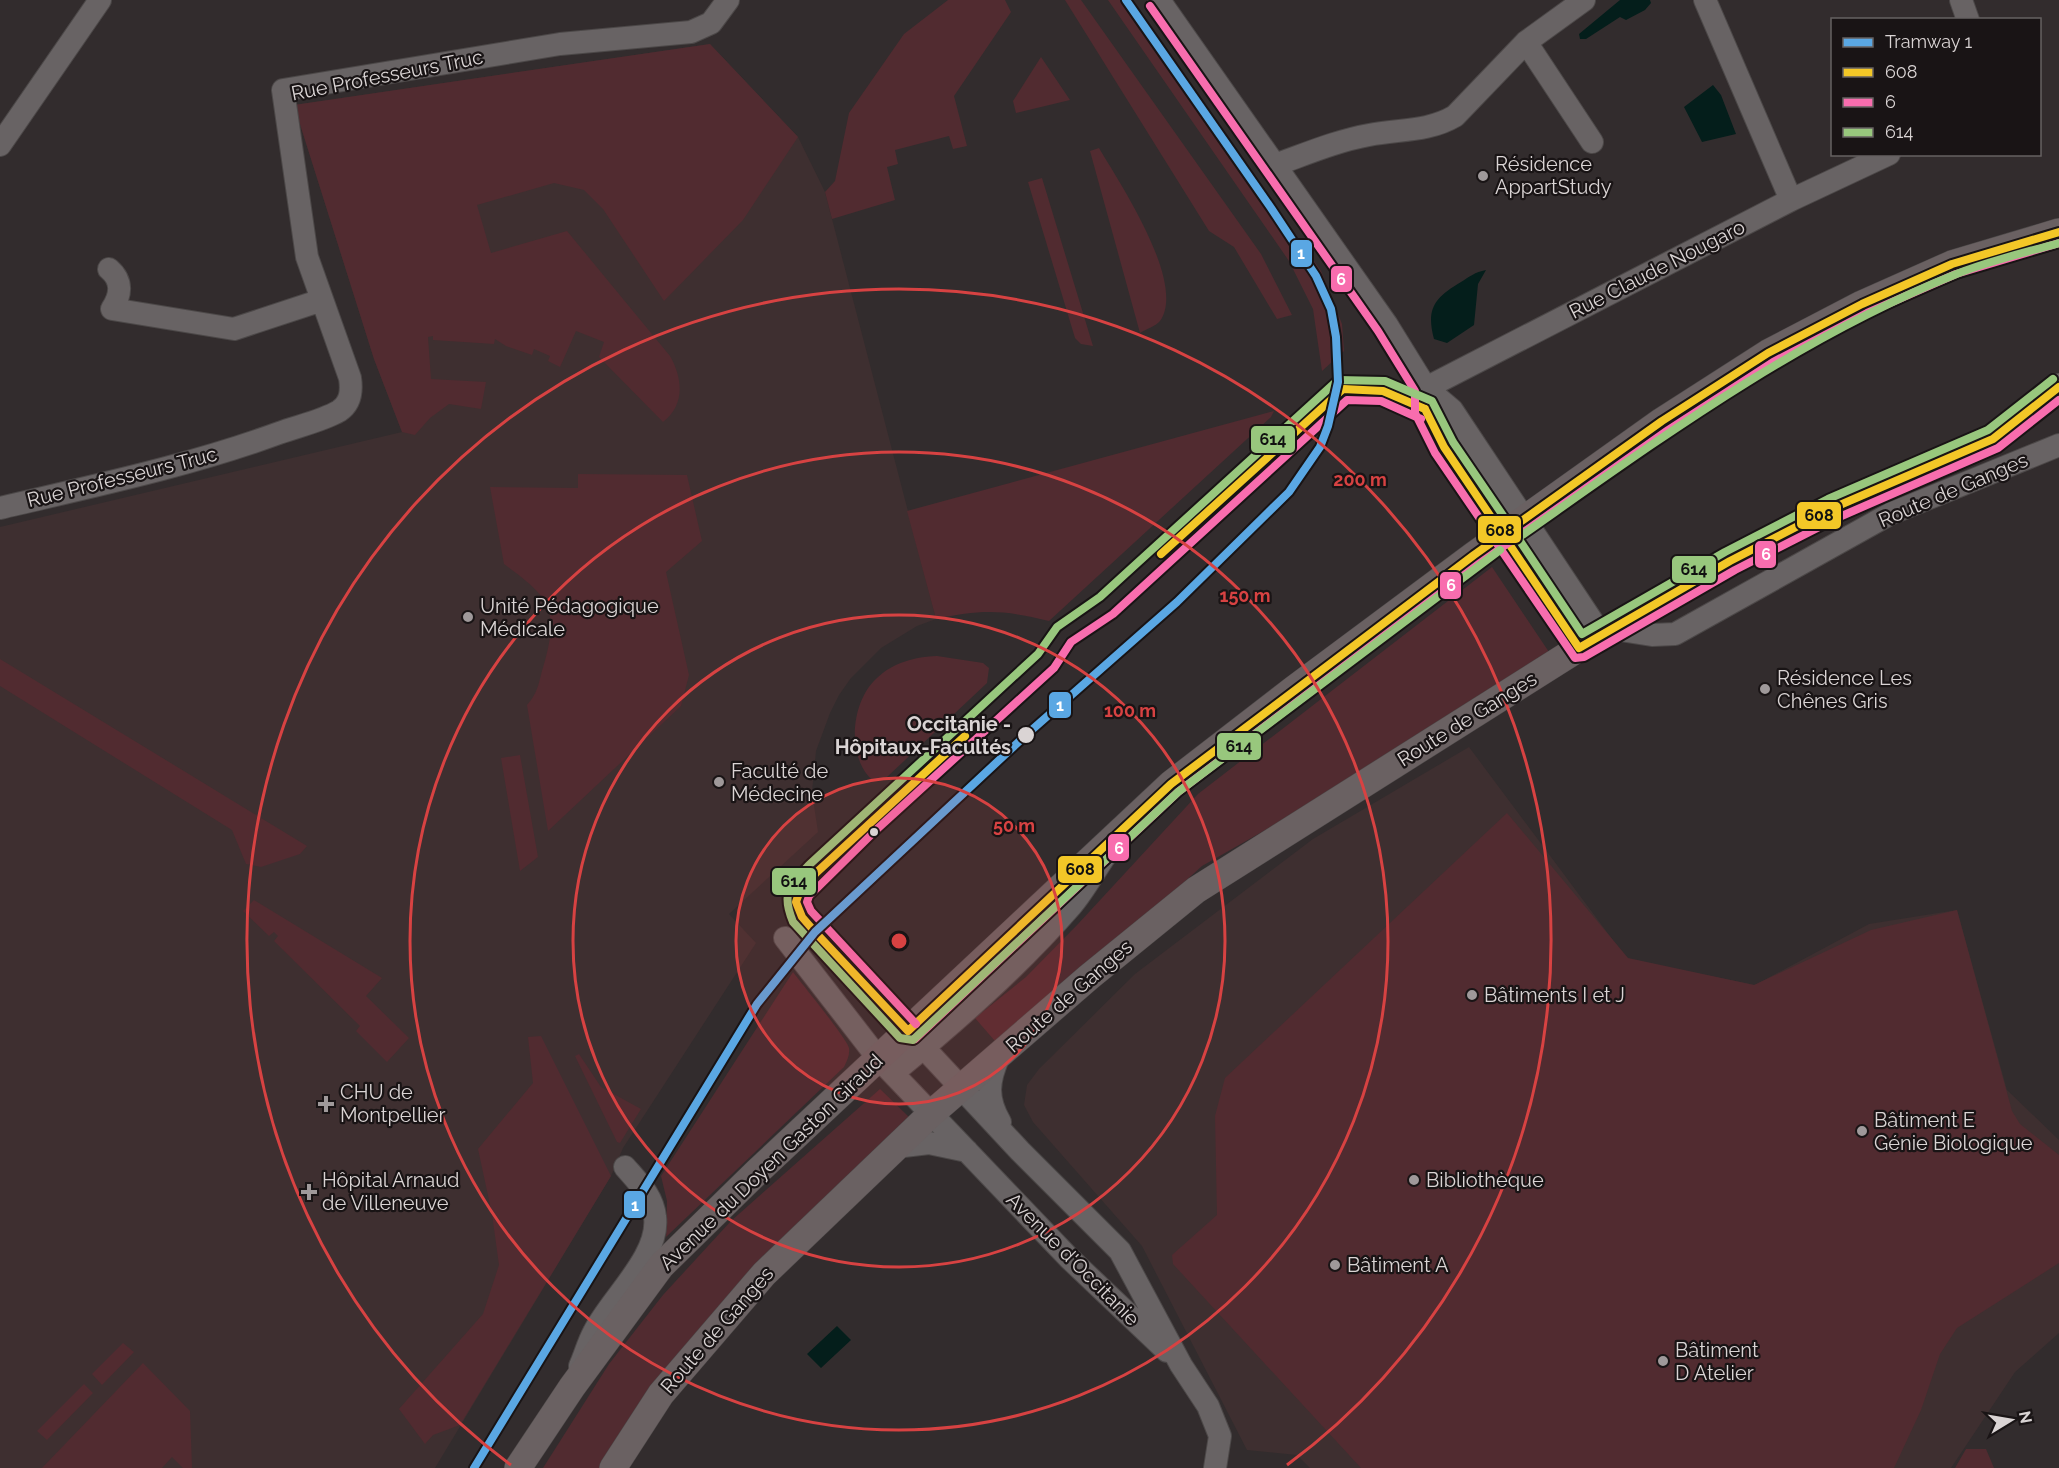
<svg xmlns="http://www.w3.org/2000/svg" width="2059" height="1468" font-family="Raleway,sans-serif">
  <rect width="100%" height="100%" fill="#322c2d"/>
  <!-- built -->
  <path fill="#3e2f30" d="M710 44 798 137 825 192 936 619 917 626 881 648 851 678 839 695 830 713 816 751 812 792 818 832 729 914 756 943 623 1148 611 1176 435 1468H0V527L402 432 374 359 294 105Z
    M1469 747 1627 959 1755 985 1869 924 1957 910 2007 1090 2059 1140V1333L2015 1372 1951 1468H1310L1297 1455 1247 1450 1142 1246 1033 1122 1024 1105 1027 1085 1039 1069 1135 974 1313 839Z"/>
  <!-- green -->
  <path fill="#512b30" d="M948 0H1005L1011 12 954 96 967 146 953 149 949 136 895 150 898 164 887 167 895 200 832 219 825 192 835 181 849 113 904 34Z
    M1065 0H1081L1261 254 1292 315 1277 319 1234 247 1209 231Z
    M1108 0H1131L1321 271 1342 324 1344 351 1322 371 1313 309 1289 261Z
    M710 44 798 137 743 220 664 301 603 209 584 190 554 183 477 205 491 253 567 231 670 356C683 379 685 405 663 422L599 357 604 342 576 331 560 367 548 361 550 356 534 349 532 355 506 346 495 339 494 344 433 340V336L428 337 431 379 486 382 481 409 449 404 430 418 415 435 402 432 374 359 294 105Z
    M1041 57 1070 100 1016 113 1013 101Z
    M1099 148C1119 182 1187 283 1160 321 1156 326 1146 329 1140 333L1090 151Z
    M1042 178 1093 346 1081 344 1075 338 1028 182Z
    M1274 411 1271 417 1049 621C1005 610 981 609 936 619L907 511Z
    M578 474 687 475 702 541 666 572 689 675 681 706 548 831 527 705C539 692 539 680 544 664 560 608 548 596 504 564L490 487 578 488Z
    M1492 567 1551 655 1283 820 1202 866 1001 1048 975 1018 1026 977 1078 924 1198 794Z
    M937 656 983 663 989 668 987 683 887 777 872 780C846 756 851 701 877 678 894 662 915 657 937 656Z
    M0 659 307 846 300 854 261 867 246 864 232 830 0 686Z
    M520 755 538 857 520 871 501 758Z
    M1507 813 1628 958 1754 985 1871 930 1957 910 2012 1111 2020 1124 2059 1155V1263L1957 1328 1940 1354 1921 1410 1894 1468H1361L1173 1264 1172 1255 1217 1215 1215 1116 1225 1078Z
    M254 900 382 978 366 996 409 1038 387 1062 356 1031 360 1026 274 941 278 936 274 932 269 936 243 911Z
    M793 972C802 984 848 1040 849 1048 850 1055 847 1061 844 1067L666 1237 667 1201 661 1176Z
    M541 1036 611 1176 460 1425 433 1435 425 1444 399 1409 483 1314 499 1265 492 1214 478 1149 533 1083 528 1037Z
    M579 1054 601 1087 641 1109 620 1143 617 1142 575 1056Z
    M880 1089 909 1117 657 1381 599 1468H543L609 1364 663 1295 731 1221Z
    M123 1343 134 1352 102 1385 92 1374Z
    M143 1363 190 1411 192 1468H183L172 1457 162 1468H42Z
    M84 1384 93 1393 47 1440 37 1431Z
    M1966 1449H1986L1994 1468H1955Z"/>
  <!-- water -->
  <path fill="#041e1b" d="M1620 0H1650L1651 3 1645 10 1626 20 1620 17 1586 39H1580L1579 34Z
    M1713 85 1721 95 1736 134 1702 142 1684 107Z
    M1486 270 1478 284 1474 325 1447 343 1434 339C1426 309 1434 298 1461 282 1469 277 1475 272 1486 270Z
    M837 1326 851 1340 821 1368 807 1354Z"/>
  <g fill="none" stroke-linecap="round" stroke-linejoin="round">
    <defs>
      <path id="minor" d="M1159 0 1387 325 1426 388 1452 410 1602 636
        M1705 0 1791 200
        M1961 0 1968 20
        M1526 42 1592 142
        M0 145 100 0
        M1275 165C1306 154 1336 141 1369 135 1399 129 1428 132 1455 116L1526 42 1584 0
        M109 269C123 281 121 295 112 309L234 329 322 300
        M1426 388 1791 200 1889 154
        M1426 388 1425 409 1444 447 1579 648
        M0 508C93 486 189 466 279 433 298 426 322 421 339 411 351 403 352 391 350 378L307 257 283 90 560 44 691 32 711 23 728 0
        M1614 629 1652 635 1675 634 1890 514 2059 445
        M802 917 1020 1151 1120 1251 1181 1365 1208 1406 1220 1436 1215 1468
        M785 938 878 1058 1069 1258 1167 1351
        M999 1056C988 1081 986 1098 1000 1122
        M893 1073C955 1022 1018 967 1071 906 1084 891 1094 872 1105 856
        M895 1147 929 1143 967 1151
        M580 1366C585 1355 588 1343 594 1332 611 1298 660 1256 655 1217 653 1196 638 1182 625 1167"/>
      <path id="major" d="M518 1468 572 1387 661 1266 758 1171 1171 784 1294 689 1474 555 1662 421 1768 353 1862 304 1952 264 2059 232
        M613 1468 661 1394 764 1274 932 1113 1089 977 1196 890 1579 648 1730 561 1833 508 1993 439 2059 387"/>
    </defs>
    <!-- minor casing -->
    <use href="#minor" stroke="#4c4848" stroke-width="24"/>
    <!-- major casing -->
    <use href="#major" stroke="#4c4848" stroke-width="28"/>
    <!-- minor -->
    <use href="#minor" stroke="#686364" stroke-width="22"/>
    <!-- major -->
    <use href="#major" stroke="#6a6162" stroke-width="27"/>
    <defs>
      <path id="bus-1" d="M1425 409 1444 447 1579 648
        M1161 554 1343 389 1383 391 1425 409
        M1579 648 1730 561 1833 508 1993 439 2059 387
        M908 1031 1171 784 1474 555 1662 421 1768 353 1862 304 1952 264 2059 232
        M908 1031 815 932 802 917 796 902 800 890 817 872 965 736"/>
      <path id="bus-2" d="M1150 6 1378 331 1415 391V413L1435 453 1575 658 1584 657 1735 570 1837 518 1998 448 2059 400
        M916 1024 811 911 807 902 809 896 876 830 1054 668 1071 642 1113 614 1347 400 1381 401 1421 419
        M915 1039 1178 792 1480 563 1668 430 1773 362 1867 313 1956 274 2059 243"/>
      <path id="bus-3" d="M2053 379 1988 430 1828 499 1725 552 1582 634 1518 538C1658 440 1795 339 1954 275 1988 261 2024 253 2059 243
        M1500 550 1178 792 913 1040 900 1038 793 922C781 893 789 886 809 865L1038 654 1057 627 1100 597 1338 380 1385 381 1432 401 1453 442 1506 520"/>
    </defs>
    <!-- bus-1 casing -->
    <use href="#bus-1" stroke="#191415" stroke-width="12"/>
    <!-- bus-2 casing -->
    <use href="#bus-2" stroke="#191415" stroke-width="12"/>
    <!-- bus-3 casing -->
    <use href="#bus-3" stroke="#191415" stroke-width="12"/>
    <!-- bus-1 -->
    <use href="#bus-1" stroke="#f3c727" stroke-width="8"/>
    <!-- bus-2 -->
    <use href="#bus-2" stroke="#f86dae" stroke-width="8"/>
    <!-- bus-3 -->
    <use href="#bus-3" stroke="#98c77d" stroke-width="8"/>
    <defs>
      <path id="tram-1" d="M474 1468 757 1004 815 932 1026 735 1177 602 1289 492 1320 447 1328 426 1338 382 1336 337 1331 309 1316 276 1271 208 1126 0"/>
    </defs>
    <!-- tram-1 casing -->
    <use href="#tram-1" stroke="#191415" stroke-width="12"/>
    <!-- tram-1 -->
    <use href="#tram-1" stroke="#5aa7e3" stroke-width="8"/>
  </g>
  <!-- distance rings -->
  <circle cx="899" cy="941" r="163" fill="#d74242" fill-opacity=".12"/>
  <g fill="none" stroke="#d74242" stroke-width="3">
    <circle cx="899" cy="941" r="163"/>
    <circle cx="899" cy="941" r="326"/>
    <circle cx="899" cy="941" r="489"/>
    <path d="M511 1465A652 652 0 1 1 1287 1465"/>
  </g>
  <!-- markers -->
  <g fill="#9f999a" stroke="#191415" stroke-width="2">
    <circle cx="1483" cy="176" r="6"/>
    <circle cx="468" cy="617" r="6"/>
    <circle cx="1765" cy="689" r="6"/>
    <circle cx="719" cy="782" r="6"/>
    <circle cx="1472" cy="995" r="6"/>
    <path d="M323 1095h6v6h6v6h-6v6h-6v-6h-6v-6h6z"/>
    <circle cx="1862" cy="1131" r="6"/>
    <circle cx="1414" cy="1180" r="6"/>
    <path d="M306 1183h6v6h6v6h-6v6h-6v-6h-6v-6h6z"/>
    <circle cx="1335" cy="1265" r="6"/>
    <circle cx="1663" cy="1361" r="6"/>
  </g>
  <g fill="#dad4d4" stroke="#191415" stroke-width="2">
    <circle cx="1026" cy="735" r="9"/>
    <circle cx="874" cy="832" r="5"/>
  </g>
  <g text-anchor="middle" stroke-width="4.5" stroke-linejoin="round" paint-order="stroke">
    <!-- street labels -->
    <g font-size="20" fill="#dad4d4" stroke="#191415">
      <text transform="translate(387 75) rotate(-11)" y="7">Rue Professeurs Truc</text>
      <text transform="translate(1657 269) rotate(-27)" y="7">Rue Claude Nougaro</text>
      <text transform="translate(122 477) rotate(-14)" y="7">Rue Professeurs Truc</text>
      <text transform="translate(1953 490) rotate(-23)" y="7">Route de Ganges</text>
      <text transform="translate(1467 719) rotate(-32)" y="7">Route de Ganges</text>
      <text transform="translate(1069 996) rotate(-41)" y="7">Route de Ganges</text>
      <text transform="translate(771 1162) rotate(-44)" y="7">Avenue du Doyen Gaston Giraud</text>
      <text transform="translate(1073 1259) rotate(45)" y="7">Avenue d'Occitanie</text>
      <text transform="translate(717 1330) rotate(-49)" y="7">Route de Ganges</text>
    </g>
    <!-- poi labels -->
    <g font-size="20" fill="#dad4d4" stroke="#191415" text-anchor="start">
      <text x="1495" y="171">Résidence<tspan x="1495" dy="23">AppartStudy</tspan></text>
      <text x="480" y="613">Unité Pédagogique<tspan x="480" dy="23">Médicale</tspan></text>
      <text x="1777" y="685">Résidence Les<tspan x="1777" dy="23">Chênes Gris</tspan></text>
      <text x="731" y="778">Faculté de<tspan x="731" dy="23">Médecine</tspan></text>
      <text x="1484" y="1002">Bâtiments I et J</text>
      <text x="340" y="1099">CHU de<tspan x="340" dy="23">Montpellier</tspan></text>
      <text x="1874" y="1127">Bâtiment E<tspan x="1874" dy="23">Génie Biologique</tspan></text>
      <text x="322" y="1187">Hôpital Arnaud<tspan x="322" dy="23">de Villeneuve</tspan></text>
      <text x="1426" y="1187">Bibliothèque</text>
      <text x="1347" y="1272">Bâtiment A</text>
      <text x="1675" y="1357">Bâtiment<tspan x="1675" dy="23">D Atelier</tspan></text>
    </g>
    <!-- stop labels -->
    <g font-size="20" font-weight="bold" fill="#dad4d4" stroke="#191415" text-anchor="end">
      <text x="1011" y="731">Occitanie -<tspan x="1011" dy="23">Hôpitaux-Facultés</tspan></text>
    </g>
  </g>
  <circle cx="899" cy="941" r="9" fill="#d74242" stroke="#191415" stroke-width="3"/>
  <g font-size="18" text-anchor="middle" font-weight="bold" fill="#d74242" stroke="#191415" stroke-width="4.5" stroke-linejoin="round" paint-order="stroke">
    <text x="1360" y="486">200 m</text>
    <text x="1245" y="602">150 m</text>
    <text x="1130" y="717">100 m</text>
    <text x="1014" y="832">50 m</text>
  </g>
  <g stroke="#191415" stroke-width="2">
    <rect x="1290" y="239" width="23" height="29" rx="6" fill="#5aa7e3"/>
    <rect x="1330" y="265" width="23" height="28" rx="6" fill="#f86dae"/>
    <rect x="1250" y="425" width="46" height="29" rx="6" fill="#98c77d"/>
    <rect x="1796" y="501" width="46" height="29" rx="6" fill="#f3c727"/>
    <rect x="1477" y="515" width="45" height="29" rx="6" fill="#f3c727"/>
    <rect x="1754" y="540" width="23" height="29" rx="6" fill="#f86dae"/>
    <rect x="1671" y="555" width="46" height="29" rx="6" fill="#98c77d"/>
    <rect x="1439" y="571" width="23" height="29" rx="6" fill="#f86dae"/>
    <rect x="1048" y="691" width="24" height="28" rx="6" fill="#5aa7e3"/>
    <rect x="1216" y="732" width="46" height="29" rx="6" fill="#98c77d"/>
    <rect x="1107" y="833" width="23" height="29" rx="6" fill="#f86dae"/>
    <rect x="1057" y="855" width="46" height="29" rx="6" fill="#f3c727"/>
    <rect x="771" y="867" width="46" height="29" rx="6" fill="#98c77d"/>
    <rect x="623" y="1190" width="23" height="29" rx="6" fill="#5aa7e3"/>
  </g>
  <g font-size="16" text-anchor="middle" font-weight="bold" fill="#fff">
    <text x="1301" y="259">1</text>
    <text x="1341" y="285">6</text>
    <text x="1766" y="560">6</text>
    <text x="1451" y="591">6</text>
    <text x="1060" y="711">1</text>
    <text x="1119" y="854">6</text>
    <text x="635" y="1211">1</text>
  </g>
  <g font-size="16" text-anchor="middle" font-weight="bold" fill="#111">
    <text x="1273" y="445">614</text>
    <text x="1819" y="521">608</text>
    <text x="1500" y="536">608</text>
    <text x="1694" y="575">614</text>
    <text x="1239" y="752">614</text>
    <text x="1080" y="875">608</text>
    <text x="794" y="887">614</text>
  </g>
  <!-- legend -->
  <rect x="1831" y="18" width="210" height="138" fill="#191415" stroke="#666161" stroke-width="1.5"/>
  <rect x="1843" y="38" width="30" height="9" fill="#5aa7e3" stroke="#666161" stroke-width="1.5"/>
  <text x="1885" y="48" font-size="18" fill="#dad4d4">Tramway 1</text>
  <rect x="1843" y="68" width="30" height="9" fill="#f3c727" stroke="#666161" stroke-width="1.5"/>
  <text x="1885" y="78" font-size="18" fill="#dad4d4">608</text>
  <rect x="1843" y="98" width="30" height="9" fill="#f86dae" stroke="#666161" stroke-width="1.5"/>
  <text x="1885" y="108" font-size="18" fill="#dad4d4">6</text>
  <rect x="1843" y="128" width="30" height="9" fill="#98c77d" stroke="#666161" stroke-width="1.5"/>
  <text x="1885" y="138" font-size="18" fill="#dad4d4">614</text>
  <!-- north arrow -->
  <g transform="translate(2011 1420) rotate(79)" stroke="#191415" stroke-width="4.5" paint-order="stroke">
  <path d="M0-4.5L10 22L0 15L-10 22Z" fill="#dad4d4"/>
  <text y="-9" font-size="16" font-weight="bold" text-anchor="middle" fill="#dad4d4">N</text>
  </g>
</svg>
